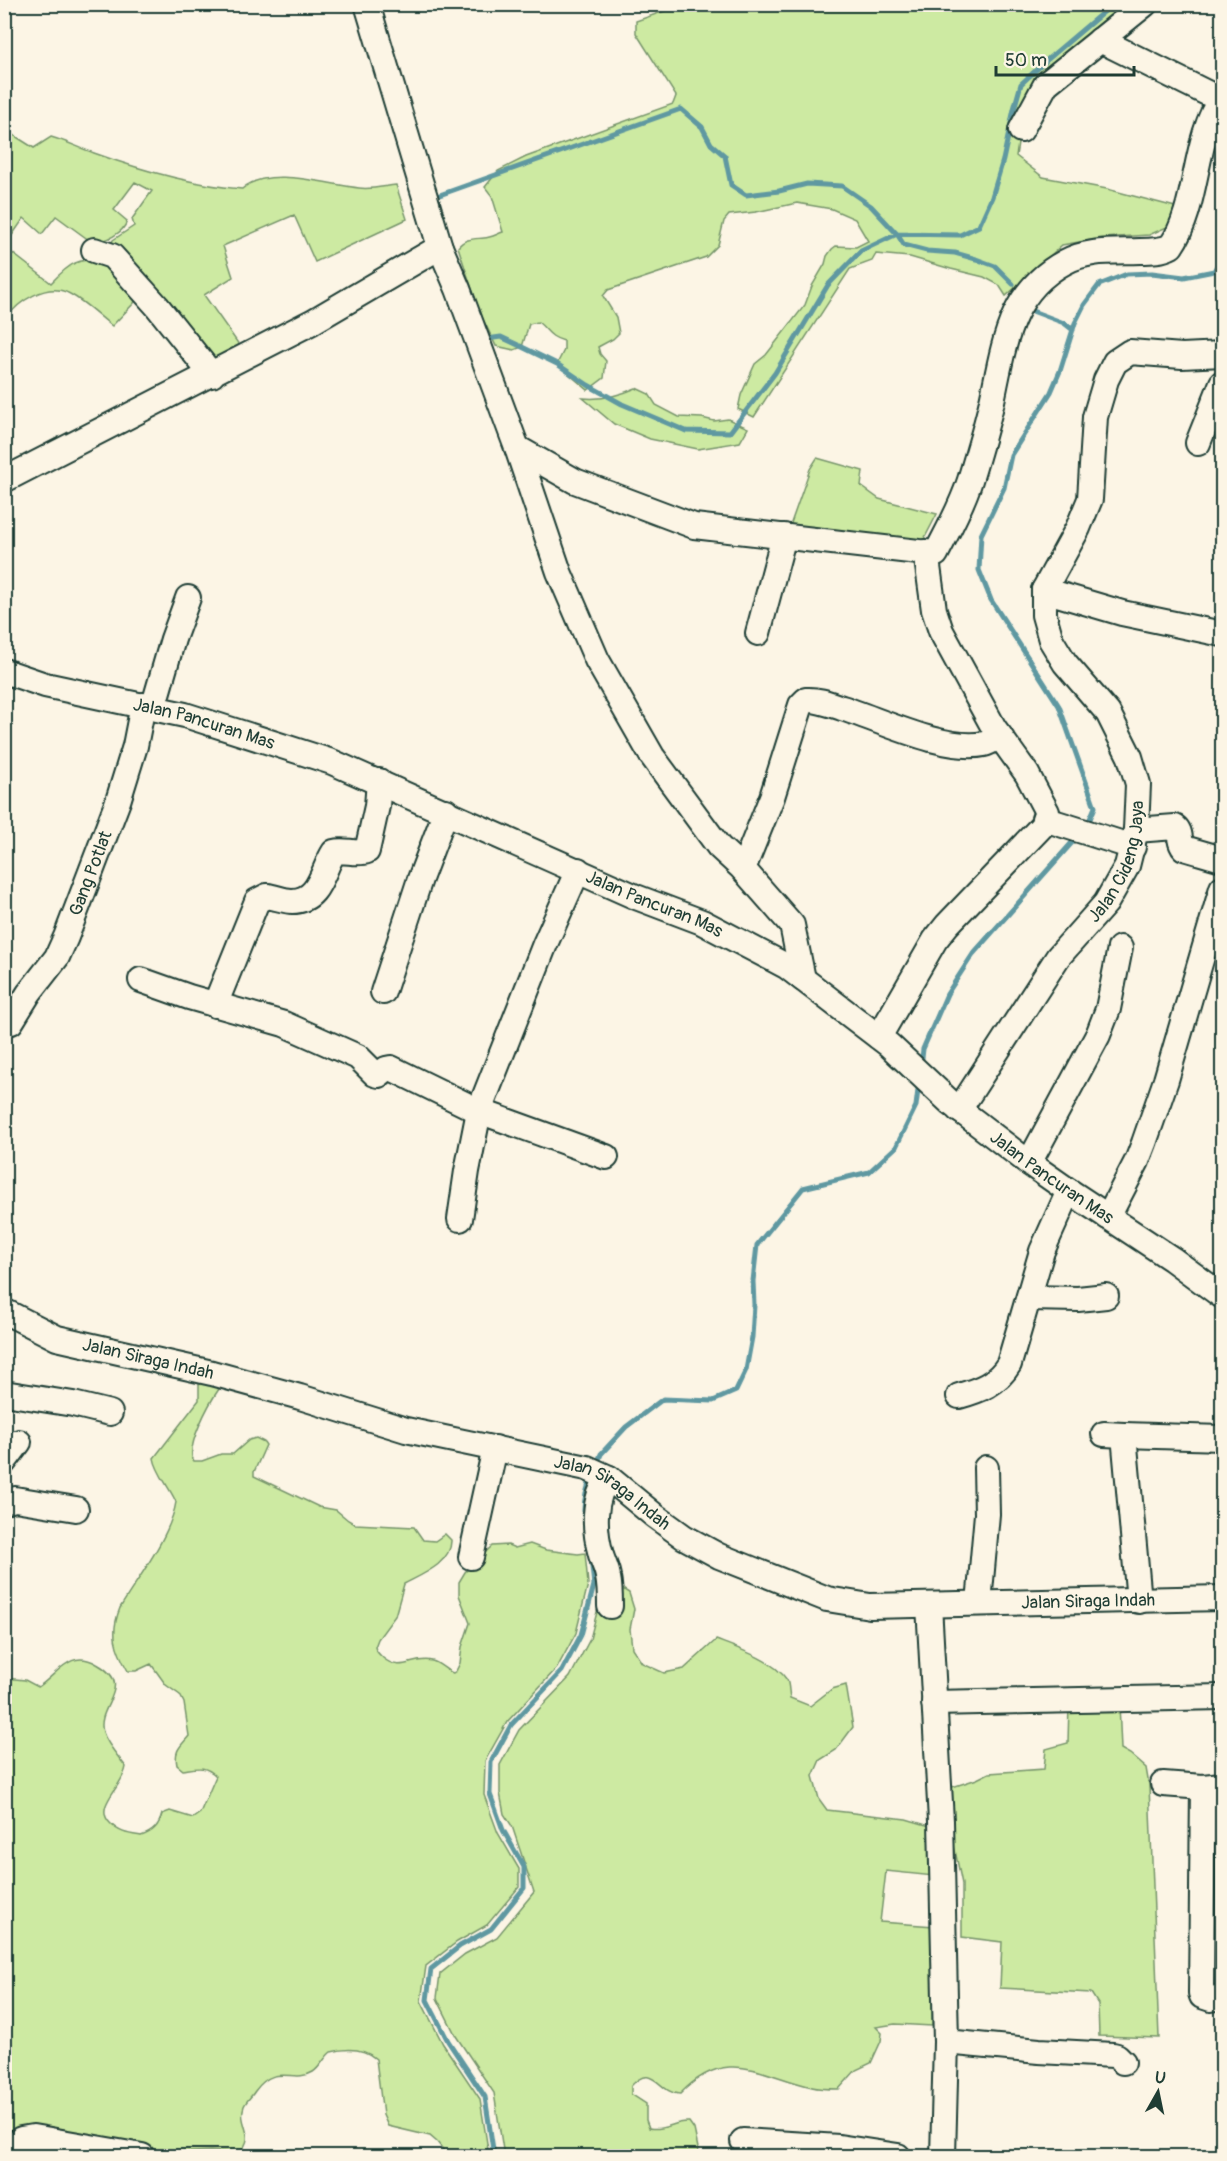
<svg xmlns="http://www.w3.org/2000/svg" width="1227" height="2161" font-family="Pangolin,sans-serif">
  <rect width="100%" height="100%" fill="#fcf5e5"/>
  <filter id="ink" filterUnits="userSpaceOnUse"><feTurbulence type="fractalNoise" baseFrequency=".0167" numOctaves="2"/><feDisplacementMap in="SourceGraphic" scale="12" xChannelSelector="R" yChannelSelector="G"/><feConvolveMatrix kernelMatrix="1 2 1 2 8 2 1 2 1" color-interpolation-filters="sRGB"/></filter>
  <g filter="url(#ink)">
    <!-- green -->
    <path fill="#cdeaa2" stroke="#76946b" stroke-width="1.5" d="M682 5H1131L1024 107 1016 156 1043 177 1107 189 1179 208 1167 227 1149 235 1102 238 1062 245 1006 296 999 285 984 277 951 269 910 257 876 254 872 261 850 269 754 417 738 409 741 395 755 364 766 355 805 305 812 286 825 264 827 256 832 249 836 246 856 247 868 241 855 219 832 209 797 203 756 212 729 215 724 221 718 245 706 257 608 290 603 296 616 317 619 333 613 339 598 347 600 354 606 361 604 378 588 390 557 364 564 350V341C549 337 549 331 538 322L529 324 522 347 514 350 496 346 480 313 458 247C465 238 474 239 484 238 490 238 497 234 503 232L492 196 485 187 498 171 526 157 673 104 676 96 636 33V21Z
      M4 129 34 148 51 137C66 141 79 148 94 153 141 170 192 185 242 189 268 165 328 185 359 188 371 190 385 186 396 185L407 219 315 262 294 215 223 246 233 277 204 295 242 349 213 367 110 245 113 240 134 226 132 219 152 191 135 182 114 210 127 221C123 234 106 241 93 243L56 216 42 234 24 218 6 244 5 243Z
      M4 249H7L51 283C71 262 76 259 106 259L138 294 134 303 112 326C98 315 85 302 70 294 47 281 17 302 5 320Z
      M636 388 649 394 656 405 679 417 702 418 714 421 728 419 748 428 740 442 698 449 650 439 614 424 583 398C602 400 618 396 636 388Z
      M817 458 863 471 861 486 879 499 937 514 921 545 790 526 810 469Z
      M199 1382 218 1385 219 1389C210 1402 184 1449 194 1461H202L221 1454H233L249 1440 256 1438 264 1442 266 1445 254 1472V1476L319 1507 336 1510 348 1520 355 1524 414 1527 423 1540 435 1541 445 1534 451 1540C452 1563 421 1575 404 1584L395 1616 378 1639 375 1647C376 1652 379 1654 383 1658 402 1674 413 1656 432 1661 440 1663 445 1670 453 1673L456 1671 460 1663 462 1647 470 1623 459 1595V1582L465 1572 492 1546 508 1545 515 1548 530 1544 546 1550 578 1554 585 1553 588 1584 576 1633 557 1668 507 1722 485 1761 484 1795 498 1833 519 1869V1887L487 1925 457 1942 426 1966 421 2001 443 2044 480 2099 489 2156H448L437 2142 430 2136 388 2126 383 2115 376 2059C364 2048 347 2048 331 2052 324 2057 321 2067 313 2072 293 2084 276 2062 255 2091 252 2096 246 2101 244 2106 237 2126 258 2134 239 2153L210 2151 163 2154 111 2146 5 2150V1678L25 1680 38 1687C58 1674 70 1648 97 1664 137 1686 95 1706 103 1732 107 1745 119 1757 126 1767 123 1787 93 1806 110 1823 119 1833 129 1834 141 1836 153 1832 159 1826 162 1814L170 1811 193 1818 200 1813 216 1776C205 1765 197 1768 183 1770L177 1765C174 1750 180 1747 189 1736L184 1703 180 1695 166 1685 151 1664 136 1671H128C115 1648 110 1633 120 1608 138 1578 171 1535 176 1502 170 1488 156 1472 154 1458L199 1400Z
      M604 1585 618 1586 629 1593 634 1609 630 1629 632 1648 642 1663 664 1673 684 1669 716 1640C737 1648 774 1660 787 1680 789 1684 789 1693 790 1698L810 1706 832 1689 846 1685 853 1727 836 1750 820 1760 813 1776 819 1799 827 1810 906 1819 930 1826 934 1876 886 1871 880 1922 934 1926 932 2026 895 2024 876 2027 882 2033 881 2041 871 2063 856 2070 839 2089C830 2089 820 2089 812 2087 759 2075 727 2045 680 2094 659 2094 653 2061 631 2086V2094L646 2104V2120L649 2128C666 2131 674 2121 689 2122L694 2129 699 2153 696 2156H504L494 2093 456 2036 437 1998 440 1974 465 1954 497 1937 534 1892 512 1826 504 1814 500 1793V1765L519 1730 570 1677 590 1639Z
      M1069 1704H1119L1121 1749 1130 1754 1146 1768 1149 1785 1159 2038 1099 2036 1098 2004 1091 1993 1000 1988 1002 1942 962 1937V1884L945 1802 949 1788 977 1779 989 1773 1044 1769 1046 1749 1068 1743Z
      M24 2144 109 2156H14Z"/>
    <g fill="none" stroke-linecap="round" stroke-linejoin="round">
      <!-- stream -->
      <path stroke="#5f98a1" stroke-width="5" d="M434 197 681 109 702 127 711 144 725 156 731 185 746 195 779 191 807 184 842 186 871 206 897 234 904 245 927 251 955 253 976 259 995 266 1013 284
        M1027 309 1064 323 1073 330
        M486 336 487 339 501 337 516 344 557 364 588 385 622 404 686 431 730 432 775 373 828 285 861 251 897 234 960 235 979 226 992 197 1003 160 1014 109 1021 84 1048 59 1113 4
        M1087 826 1095 807 1059 706 991 600 979 570 981 535 1004 488 1011 455 1051 392 1060 371 1075 323 1084 305 1099 285 1127 274 1152 273 1184 277 1214 271 1222 257
        M921 1067 923 1049 947 994 973 954 1077 837
        M597 1464 601 1454 626 1427 663 1399 713 1401 736 1391 746 1370 752 1337 754 1305 753 1281 757 1245 803 1188 869 1172 896 1147 916 1106 919 1082
        M585 1522C582 1506 586 1490 592 1476
        M494 2156 485 2097 448 2041 427 2000 431 1969 460 1946 491 1929 524 1888V1867L503 1830 490 1794 491 1762 511 1725 562 1671 581 1635 594 1585 591 1558"/>
      <defs>
        <g id="minor">
          <path d="M367 4 440 247 458 289 517 448 559 572 597 660 652 756 719 847 743 869 792 925 803 979"/>
          <path d="M1100 40 1221 100"/>
          <path d="M1021 130 1046 84 1145 4"/>
          <path d="M94 250 112 256 157 306 212 375"/>
          <path d="M1198 443 1222 383"/>
          <path d="M517 448 575 481 694 526 936 554C948 530 962 506 970 480 978 454 986 427 992 401 1004 345 1009 292 1065 262 1088 249 1114 252 1140 251 1151 251 1162 251 1171 246 1199 206 1193 137 1222 98"/>
          <path d="M4 480 312 322 440 247"/>
          <path d="M1044 590 1122 613 1222 634"/>
          <path d="M758 633 784 536"/>
          <path id="s1" d="M4 671 45 685 185 715 332 762 636 897 702 922 786 966 889 1045 952 1104 1029 1163 1069 1191 1172 1259 1222 1296"/>
          <path d="M153 708 173 639 188 598"/>
          <path d="M1044 819 1133 847"/>
          <path d="M1136 830 1175 827C1182 832 1178 842 1184 848L1222 859"/>
          <path d="M743 869 772 797 801 705 806 700C818 699 830 704 842 708 880 720 945 752 984 744 989 743 995 739 1000 736"/>
          <path d="M141 980 189 997 284 1024 358 1057 375 1074 379 1075 386 1069 391 1068 479 1111 606 1157"/>
          <path d="M383 992 420 879 446 811"/>
          <path d="M215 1005 257 901 267 896C275 897 284 901 292 901 320 901 322 870 334 852 344 849 357 855 367 851L377 806 379 781"/>
          <path id="s2" d="M4 1021 11 1022 29 993 57 957 66 937 118 801 135 746 143 705"/>
          <path d="M879 1037 935 940 947 925 1042 826 1047 812 1027 774 994 728 941 631 934 610 926 552"/>
          <path id="s3" d="M959 1110 1058 957 1106 903 1127 866 1136 830 1138 784 1130 757 1108 713 1065 663 1051 640 1044 615V590L1078 528 1090 499 1095 417 1106 380 1115 362 1130 352 1182 356 1222 354"/>
          <path d="M1029 1163 1098 1035 1108 1009 1120 948"/>
          <path d="M1108 1217 1137 1161 1144 1143 1166 1080 1222 888"/>
          <path d="M460 1219 467 1171 479 1111 545 944 578 870"/>
          <path d="M1029 1298 1078 1299 1106 1296"/>
          <path id="s4" d="M4 1311 57 1338 212 1373 300 1397 406 1430 587 1468 609 1478 655 1516 684 1537 719 1556 827 1599 870 1606 1222 1598"/>
          <path d="M4 1393 73 1404 110 1413"/>
          <path d="M959 1396C980 1390 997 1384 1009 1364L1042 1251 1069 1191"/>
          <path d="M1104 1434 1124 1435 1139 1601"/>
          <path d="M1124 1435 1222 1438"/>
          <path d="M4 1462 19 1442"/>
          <path d="M609 1478C592 1498 594 1530 601 1555 603 1562 607 1569 608 1577 610 1587 610 1596 610 1606"/>
          <path d="M4 1502 15 1499 76 1509"/>
          <path d="M471 1557 495 1448"/>
          <path d="M979 1603 987 1514 986 1468"/>
          <path d="M929 1605 941 1821 946 2042 943 2156"/>
          <path d="M934 1703 1222 1697"/>
          <path d="M1163 1784 1203 1787 1222 1785"/>
          <path d="M1203 1787 1201 1993 1202 1996 1211 1999 1222 1997"/>
          <path d="M946 2042 1039 2051 1113 2055 1117 2056 1123 2062"/>
          <path d="M743 2141 839 2147 898 2156"/>
          <path d="M7 2156 21 2139 33 2137 142 2156"/>
        </g>
      </defs>
      <!-- minor casing -->
      <use href="#minor" stroke="#1f3d34" stroke-width="28"/>
      <!-- minor -->
      <use href="#minor" stroke="#fcf5e5" stroke-width="24"/>
    </g>
  </g>
  <g text-anchor="middle" stroke-width="4.5" stroke-linejoin="round" paint-order="stroke">
    <!-- street labels -->
    <g font-size="18" fill="#1f3d34" stroke="#fcf5e5">
      <text dy="6" stroke="none"><textPath href="#s1" startOffset="207">Jalan Pancuran Mas</textPath></text>
      <text dy="6" stroke="none"><textPath href="#s3" startOffset="298">Jalan Cideng Jaya</textPath></text>
      <text dy="6" stroke="none"><textPath href="#s2" startOffset="177">Gang Potlat</textPath></text>
      <text dy="6" stroke="none"><textPath href="#s1" startOffset="693">Jalan Pancuran Mas</textPath></text>
      <text dy="6" stroke="none"><textPath href="#s1" startOffset="1179">Jalan Pancuran Mas</textPath></text>
      <text dy="6" stroke="none"><textPath href="#s4" startOffset="153">Jalan Siraga Indah</textPath></text>
      <text dy="6" stroke="none"><textPath href="#s4" startOffset="639">Jalan Siraga Indah</textPath></text>
      <text dy="6" stroke="none"><textPath href="#s4" startOffset="1143">Jalan Siraga Indah</textPath></text>
    </g>
  </g>
  <!-- margin -->
  <rect width="1227" height="2161" fill="none" stroke="#fcf5e5" stroke-width="24"/>
  <rect x="12" y="12" width="1203" height="2137" fill="none" stroke="#1f3d34" stroke-width="2" filter="url(#ink)"/>
  <!-- north arrow -->
  <g transform="translate(1158 2092) rotate(9)" stroke="#fcf5e5" stroke-width="4.5" paint-order="stroke">
  <path d="M0-4.5L10 22L0 15L-10 22Z" fill="#1f3d34"/>
  <text y="-9" font-size="16" font-weight="bold" text-anchor="middle" fill="#1f3d34">U</text>
  </g>
  <!-- scale -->
  <path d="M996 66v9h138v-9" fill="none" stroke="#1f3d34" stroke-width="3"/>
  <text x="1005" y="66" font-size="18" fill="#1f3d34" stroke="#fcf5e5" stroke-width="4.5" paint-order="stroke">50 m</text>
</svg>
